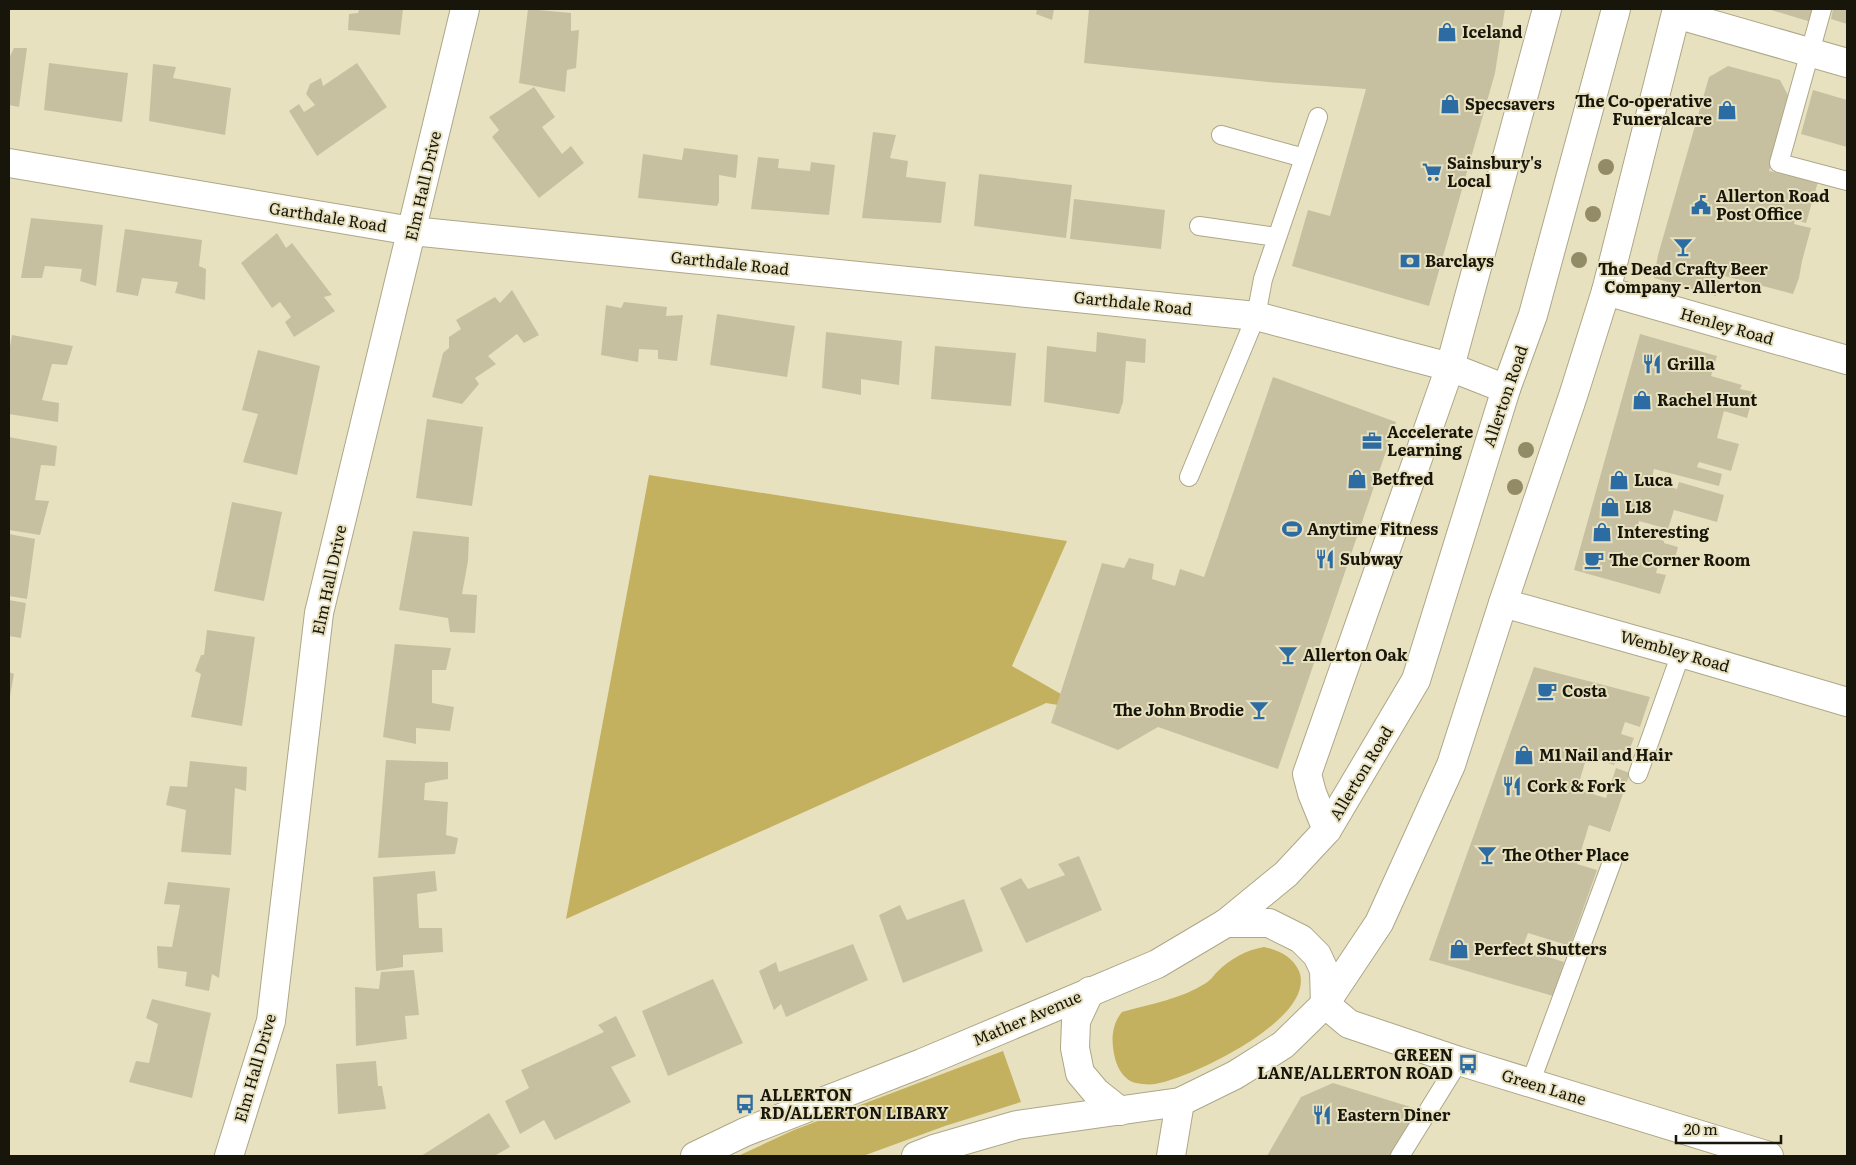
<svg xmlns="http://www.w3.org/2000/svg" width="1856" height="1165" font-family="Literata,serif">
  <rect width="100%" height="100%" fill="#e8e1c0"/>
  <!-- green -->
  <path fill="#c3b15f" d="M649 475 1067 541 1012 666 1061 694 1058 705 1046 703 1042 705 566 919Z
    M1264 947C1279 950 1292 956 1299 971 1318 1018 1191 1078 1155 1084 1149 1085 1141 1084 1136 1083 1125 1081 1117 1068 1115 1058 1111 1042 1111 1025 1122 1012 1151 1004 1181 999 1206 983 1211 980 1213 976 1217 972 1230 959 1246 950 1264 947Z
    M1003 1051 1021 1102 945 1126 863 1156H738L794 1130Z"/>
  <!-- building -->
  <path fill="#c7c0a0" d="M359 9H403L400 35 348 30 349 14 358 13Z
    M528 9 571 13V31L579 30 576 68 567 70 565 92 519 83Z
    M1037 9H1054L1052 20 1036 14Z
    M1089 9H1505L1495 73 1429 306 1292 266 1308 210 1330 216 1366 89 1268 82 1084 63Z
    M1768 9H1815L1811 22Z
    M1833 9H1847V24L1831 19Z
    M14 48H27L19 107 9 105V58Z
    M49 63 128 73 122 122 44 110Z
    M357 63 387 107 317 156 289 111 299 104 304 112 315 105 306 94 310 84 321 78 323 86Z
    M153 64 176 67 173 78 231 88 225 135 149 121Z
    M1728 66 1780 80 1791 101 1769 171 1818 182 1806 223 1795 220 1794 224 1811 228 1802 261 1799 278 1793 294 1721 275 1716 296 1654 278 1658 255 1709 77Z
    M534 87 555 117 542 127 562 154 571 146 584 163 539 198 492 137 499 130 489 117Z
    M1813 90 1847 100V147L1801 134Z
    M873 132 896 135 890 158 908 161 906 177 946 182 941 223 862 218Z
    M684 148 738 155 736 178 719 175V202L717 206 638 198 643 154 682 160Z
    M758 157 779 159 778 168 810 171 811 162 835 165 829 215 751 209Z
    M979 174 1072 185 1066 238 974 226Z
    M1074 199 1165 210 1161 249 1070 239Z
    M31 218 103 225 96 286 80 281 82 269 45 266 42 278H21Z
    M125 229 202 240 199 266 206 269 205 300 175 293 178 282 142 278 138 296 116 292Z
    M277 233 286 248 292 243 332 295 324 297 335 311 294 337 285 322 291 317 280 302 272 308 241 263Z
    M512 290 539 335 524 343 517 334 488 356 496 364 475 378 479 384 462 404 432 397 443 353 449 348V337L461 329 456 320 495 297 500 303Z
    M624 302 667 307 666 316 683 315 677 361 658 359V350L639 349 638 362 601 355 606 305 621 308Z
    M717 314 795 326 787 377 710 365Z
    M826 332 902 341 899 385 861 379V395L822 388Z
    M1097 332 1146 339 1145 363 1126 361 1123 402 1119 414 1044 402 1047 346 1096 352Z
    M1640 334 1717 356 1711 376 1742 385 1740 389 1754 392 1747 418 1724 411 1717 438 1739 444 1731 471 1699 462 1697 467 1722 474 1719 486 1654 469 1651 481 1677 489 1679 482 1724 495 1717 522 1674 510 1668 529 1639 521 1636 533 1664 541V543L1678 547 1673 565 1659 562 1656 573 1666 575 1660 594 1574 570Z
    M12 335 73 346 67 365 52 364 42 400 59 403 58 422 9 414V352Z
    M935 346 1016 353 1011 406 931 399Z
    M258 350 320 366 297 475 243 462 258 414 242 410Z
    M1273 377 1396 422 1278 769 1158 727 1118 750 1051 723 1102 563 1124 568 1129 558 1154 564 1152 579 1175 586 1180 569 1204 577Z
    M427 419 483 427 472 506 416 498Z
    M9 437 57 446 55 466 41 465 35 500 49 501 40 535 9 530Z
    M232 502 282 512 264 601 214 591Z
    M413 531 469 537 468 561 462 594 477 595 475 633 450 632 448 618 399 610Z
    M9 534 35 539 27 599 9 596Z
    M9 600 26 603 21 638 9 636Z
    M207 630 255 637 242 726 191 717 201 674 195 671 201 655H204Z
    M395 644 451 648 446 670H432V703L454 707 450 731 416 728V744L383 737Z
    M1534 667 1650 697 1640 727 1625 722 1621 734 1634 738 1628 753 1619 749 1614 765 1587 756 1577 789 1606 798 1616 768 1630 773 1610 832 1589 825 1577 864 1597 870 1570 946 1528 933 1522 949 1564 962 1553 996 1429 960Z
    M9 672 14 674 10 696 9 695Z
    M386 760 448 762V779L425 783 424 800 448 802 446 835 458 838 455 854 378 858Z
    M190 761 247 767 246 791 235 788 231 855 181 852 186 810 166 805 170 786 187 787Z
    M1079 856 1102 910 1026 943 1000 888 1021 878 1028 889 1065 875 1058 864Z
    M435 871 437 891 417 894 419 928H442L443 952 403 955V967L376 971 373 877Z
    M168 882 230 888 219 978 212 974 209 991 185 986 187 972 158 968 157 946 172 947 180 905 164 904Z
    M964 899 983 951 903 983 879 915 900 905 907 920Z
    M853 944 868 980 786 1017 781 1004 774 1010 759 971 776 962 779 972Z
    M414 970 419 1015 405 1016 407 1039 356 1046 355 987 379 989 381 972Z
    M713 979 743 1043 668 1076 642 1011Z
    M152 999 211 1013 192 1098 129 1082 136 1061 149 1063 158 1024 146 1018Z
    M616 1016 636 1056 611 1067 631 1102 555 1140 544 1120 520 1134 505 1101 529 1088 521 1070 604 1032 598 1025Z
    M376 1061 378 1086H382L386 1109 338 1114 336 1064Z
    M1333 1083 1417 1109 1391 1156H1267L1301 1097Z
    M489 1113 510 1147 496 1155 497 1156H421Z"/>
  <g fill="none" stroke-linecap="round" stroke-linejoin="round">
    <defs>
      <path id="lane" d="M1822 9 1779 163 1847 181
        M1221 135 1304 158
        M1199 226 1277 237
        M1189 477 1256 316 1263 279 1318 117
        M1638 774 1681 653
        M1530 1084 1612 862
        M1400 1156 1459 1061"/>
      <path id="street" d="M1676 14 1847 63
        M9 163 412 231 1256 316 1450 367 1506 389
        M1606 291 1847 360
        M1503 603 1681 653 1847 702
        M1327 830 1312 793 1307 774 1450 367 1547 9
        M1226 923H1269L1301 939 1317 955 1324 970 1325 1004 1349 1024 1459 1061 1769 1156
        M1090 991 1076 1021 1075 1048 1080 1073 1096 1092 1120 1111
        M229 1156 271 1021 319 613 465 9
        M1171 1156 1180 1102"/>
      <path id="secondary" d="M695 1156 745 1132 922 1063 1157 964 1226 923 1286 874 1327 830 1416 680 1506 389 1533 315 1616 9
        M916 1156 934 1149 1017 1125 1180 1102 1235 1075 1283 1045 1325 1004 1379 923 1451 765 1503 603 1573 396 1606 291 1677 9"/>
    </defs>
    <!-- lane casing -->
    <use href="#lane" stroke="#ada787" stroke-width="20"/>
    <!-- street casing -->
    <use href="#street" stroke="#ada787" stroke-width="30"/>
    <!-- secondary casing -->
    <use href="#secondary" stroke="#ada787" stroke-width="30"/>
    <!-- lane -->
    <use href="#lane" stroke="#fff" stroke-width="18"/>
    <!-- street -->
    <use href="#street" stroke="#fff" stroke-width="28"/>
    <!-- secondary -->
    <use href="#secondary" stroke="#fff" stroke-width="28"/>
  </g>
  <!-- trees -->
  <g fill="#938b66">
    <circle cx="1606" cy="167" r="8"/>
    <circle cx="1593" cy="214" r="8"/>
    <circle cx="1579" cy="260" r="8"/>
    <circle cx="1526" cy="450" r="8"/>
    <circle cx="1515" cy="487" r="8"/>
  </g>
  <!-- icons -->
  <defs>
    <symbol id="shop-bare" viewBox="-9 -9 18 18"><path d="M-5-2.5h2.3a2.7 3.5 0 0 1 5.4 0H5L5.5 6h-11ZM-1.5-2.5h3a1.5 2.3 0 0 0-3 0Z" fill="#2d6ca2" stroke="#e8e1c0" stroke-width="2.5" paint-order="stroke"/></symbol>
    <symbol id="supermarket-bare" viewBox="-9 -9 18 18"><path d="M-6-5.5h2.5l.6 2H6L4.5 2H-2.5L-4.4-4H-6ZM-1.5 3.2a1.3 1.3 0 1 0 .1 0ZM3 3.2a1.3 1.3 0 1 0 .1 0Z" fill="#2d6ca2" stroke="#e8e1c0" stroke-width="2.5" paint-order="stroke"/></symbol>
    <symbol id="civic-bare" viewBox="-9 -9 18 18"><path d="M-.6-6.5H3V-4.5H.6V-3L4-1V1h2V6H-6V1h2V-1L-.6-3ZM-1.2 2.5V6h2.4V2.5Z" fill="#2d6ca2" stroke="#e8e1c0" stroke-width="2.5" paint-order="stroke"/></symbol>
    <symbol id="bar-bare" viewBox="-9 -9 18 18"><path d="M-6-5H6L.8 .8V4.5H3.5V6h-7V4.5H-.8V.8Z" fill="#2d6ca2" stroke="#e8e1c0" stroke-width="2.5" paint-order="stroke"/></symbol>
    <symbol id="bank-bare" viewBox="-9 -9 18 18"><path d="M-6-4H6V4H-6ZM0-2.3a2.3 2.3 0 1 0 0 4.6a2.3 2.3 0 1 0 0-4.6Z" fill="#2d6ca2" stroke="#e8e1c0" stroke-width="2.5" paint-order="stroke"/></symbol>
    <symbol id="restaurant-bare" viewBox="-9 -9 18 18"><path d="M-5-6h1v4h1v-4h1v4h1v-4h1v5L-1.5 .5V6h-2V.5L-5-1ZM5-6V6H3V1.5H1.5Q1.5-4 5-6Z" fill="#2d6ca2" stroke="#e8e1c0" stroke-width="2.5" paint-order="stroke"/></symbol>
    <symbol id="office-bare" viewBox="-9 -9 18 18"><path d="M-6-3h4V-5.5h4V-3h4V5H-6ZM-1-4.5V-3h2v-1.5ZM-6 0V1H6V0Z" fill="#2d6ca2" stroke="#e8e1c0" stroke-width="2.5" paint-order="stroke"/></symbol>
    <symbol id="stadium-bare" viewBox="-9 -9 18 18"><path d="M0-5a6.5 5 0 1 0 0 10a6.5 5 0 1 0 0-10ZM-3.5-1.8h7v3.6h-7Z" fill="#2d6ca2" stroke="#e8e1c0" stroke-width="2.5" paint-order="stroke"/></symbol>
    <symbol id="cafe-bare" viewBox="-9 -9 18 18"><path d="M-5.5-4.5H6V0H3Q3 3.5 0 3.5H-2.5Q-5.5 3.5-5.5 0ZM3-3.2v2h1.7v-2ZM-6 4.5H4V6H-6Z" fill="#2d6ca2" stroke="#e8e1c0" stroke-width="2.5" paint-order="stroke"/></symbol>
    <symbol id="bus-bare" viewBox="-9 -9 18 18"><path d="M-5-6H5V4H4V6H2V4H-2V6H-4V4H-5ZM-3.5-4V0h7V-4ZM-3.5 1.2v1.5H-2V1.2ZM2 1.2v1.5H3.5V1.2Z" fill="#2d6ca2" stroke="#e8e1c0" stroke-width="2.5" paint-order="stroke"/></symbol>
  </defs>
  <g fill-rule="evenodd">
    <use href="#shop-bare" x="1433" y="18" width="28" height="28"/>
    <use href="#shop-bare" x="1436" y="90" width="28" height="28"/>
    <use href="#shop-bare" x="1713" y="96" width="28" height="28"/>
    <use href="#supermarket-bare" x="1418" y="158" width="28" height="28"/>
    <use href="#civic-bare" x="1687" y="191" width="28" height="28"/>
    <use href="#bar-bare" x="1669" y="233" width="28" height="28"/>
    <use href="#bank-bare" x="1396" y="247" width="28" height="28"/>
    <use href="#restaurant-bare" x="1638" y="350" width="28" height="28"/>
    <use href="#shop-bare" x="1628" y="386" width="28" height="28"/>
    <use href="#office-bare" x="1358" y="427" width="28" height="28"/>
    <use href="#shop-bare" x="1343" y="465" width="28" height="28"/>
    <use href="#shop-bare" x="1605" y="466" width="28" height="28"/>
    <use href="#shop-bare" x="1596" y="493" width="28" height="28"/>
    <use href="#stadium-bare" x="1278" y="515" width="28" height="28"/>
    <use href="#shop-bare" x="1588" y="518" width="28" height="28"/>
    <use href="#restaurant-bare" x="1311" y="545" width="28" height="28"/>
    <use href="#cafe-bare" x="1580" y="546" width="28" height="28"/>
    <use href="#bar-bare" x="1274" y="641" width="28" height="28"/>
    <use href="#cafe-bare" x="1533" y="677" width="28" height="28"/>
    <use href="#bar-bare" x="1245" y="696" width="28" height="28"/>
    <use href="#shop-bare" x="1510" y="741" width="28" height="28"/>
    <use href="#restaurant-bare" x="1498" y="772" width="28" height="28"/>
    <use href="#bar-bare" x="1473" y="841" width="28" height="28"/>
    <use href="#shop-bare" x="1445" y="935" width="28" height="28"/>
    <use href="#bus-bare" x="1454" y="1050" width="28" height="28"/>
    <use href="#bus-bare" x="731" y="1090" width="28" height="28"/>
    <use href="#restaurant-bare" x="1308" y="1101" width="28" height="28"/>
  </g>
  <g text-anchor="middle" stroke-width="4" stroke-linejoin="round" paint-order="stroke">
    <!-- poi labels -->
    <g font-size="16" font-weight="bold" fill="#18160a" stroke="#e8e1c0" text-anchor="start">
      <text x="1462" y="38">Iceland</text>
      <text x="1712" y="107" text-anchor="end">The Co-operative<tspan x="1712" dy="18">Funeralcare</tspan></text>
      <text x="1465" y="110">Specsavers</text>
      <text x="1447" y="169">Sainsbury's<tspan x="1447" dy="18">Local</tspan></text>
      <text x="1716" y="202">Allerton Road<tspan x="1716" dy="18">Post Office</tspan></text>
      <text x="1425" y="267">Barclays</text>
      <text x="1683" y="275" text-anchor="middle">The Dead Crafty Beer<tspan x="1683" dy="18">Company - Allerton</tspan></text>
      <text x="1667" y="370">Grilla</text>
      <text x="1657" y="406">Rachel Hunt</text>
      <text x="1387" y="438">Accelerate<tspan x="1387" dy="18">Learning</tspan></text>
      <text x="1372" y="485">Betfred</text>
      <text x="1634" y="486">Luca</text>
      <text x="1625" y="513">L18</text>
      <text x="1307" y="535">Anytime Fitness</text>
      <text x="1617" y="538">Interesting</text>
      <text x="1340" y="565">Subway</text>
      <text x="1609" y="566">The Corner Room</text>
      <text x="1303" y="661">Allerton Oak</text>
      <text x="1562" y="697">Costa</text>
      <text x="1244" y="716" text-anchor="end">The John Brodie</text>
      <text x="1539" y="761">M1 Nail and Hair</text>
      <text x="1527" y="792">Cork &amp; Fork</text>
      <text x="1502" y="861">The Other Place</text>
      <text x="1474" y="955">Perfect Shutters</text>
      <text x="1453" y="1061" text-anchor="end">GREEN<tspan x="1453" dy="18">LANE/ALLERTON ROAD</tspan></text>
      <text x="760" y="1101">ALLERTON<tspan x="760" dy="18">RD/ALLERTON LIBARY</tspan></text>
      <text x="1337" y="1121">Eastern Diner</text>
    </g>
    <!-- street labels -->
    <g font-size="16" fill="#18160a" stroke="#e8e1c0">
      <text transform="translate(423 186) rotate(-77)" y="6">Elm Hall Drive</text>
      <text transform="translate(328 217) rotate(9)" y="6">Garthdale Road</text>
      <text transform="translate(730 263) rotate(6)" y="6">Garthdale Road</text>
      <text transform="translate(1133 303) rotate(6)" y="6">Garthdale Road</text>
      <text transform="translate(1727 326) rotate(16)" y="6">Henley Road</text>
      <text transform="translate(1505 396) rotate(-71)" y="6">Allerton Road</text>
      <text transform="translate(329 580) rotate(-78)" y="6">Elm Hall Drive</text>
      <text transform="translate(1675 651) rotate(16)" y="6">Wembley Road</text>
      <text transform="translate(1361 773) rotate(-59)" y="6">Allerton Road</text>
      <text transform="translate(1027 1018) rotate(-23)" y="6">Mather Avenue</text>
      <text transform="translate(255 1068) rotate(-74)" y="6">Elm Hall Drive</text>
      <text transform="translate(1544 1087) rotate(17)" y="6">Green Lane</text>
    </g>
  </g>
  <!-- border -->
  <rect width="1856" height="1165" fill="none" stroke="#18160a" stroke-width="20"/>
  <!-- scale -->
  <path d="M1676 1135v8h105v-8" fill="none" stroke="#18160a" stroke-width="2.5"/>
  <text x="1684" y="1135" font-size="15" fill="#18160a" stroke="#e8e1c0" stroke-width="4" paint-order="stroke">20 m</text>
</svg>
